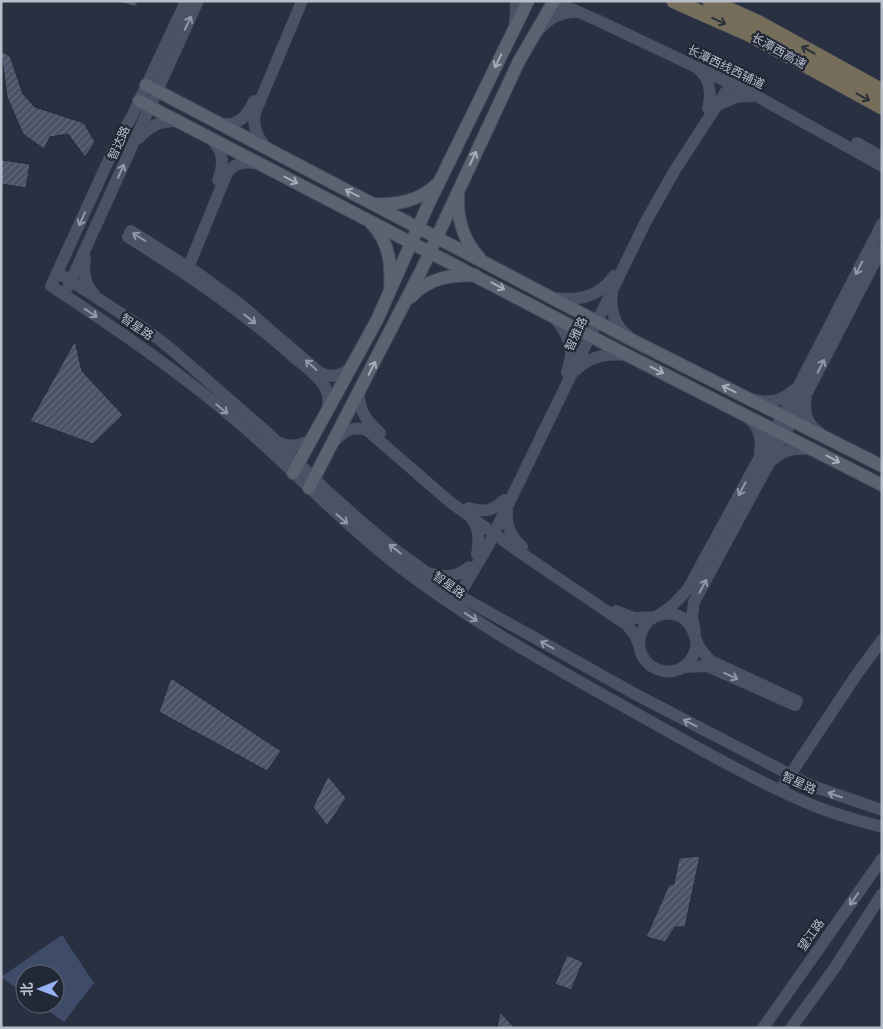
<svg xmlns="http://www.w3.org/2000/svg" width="883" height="1029" font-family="'Archivo Narrow','Noto Sans SC',sans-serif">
  <defs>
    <pattern id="building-hatch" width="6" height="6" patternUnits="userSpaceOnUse" patternTransform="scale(1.25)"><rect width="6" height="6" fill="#4a5265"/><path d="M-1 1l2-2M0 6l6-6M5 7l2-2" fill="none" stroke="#62697a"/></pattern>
  </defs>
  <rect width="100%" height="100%" fill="#283041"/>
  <!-- water -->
  <path fill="#3f4c69" d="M62 935 94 983 64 1022 39 1004H55V974H25V994L1 977Z"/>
  <!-- building -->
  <path fill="url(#building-hatch)" stroke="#232a38" d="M115 1H137V7Z
    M1 51 10 56 23 94 35 107 84 123 95 142 85 157 68 134 50 137 44 149 23 134 7 97Z
    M1 157 2 160 30 164 26 188 1 184Z
    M75 341 82 371 123 415 93 444 30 421Z
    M171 678 281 751 267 771 159 712Z
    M328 776 346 798 327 826 313 807Z
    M700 856 685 927H675L665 942 646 937 669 885 674 884 679 858Z
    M567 955 583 962 571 990 555 984Z
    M500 1012 515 1028H497Z"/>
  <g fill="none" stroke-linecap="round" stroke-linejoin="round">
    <defs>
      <path id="secondary" d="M186 1 134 112 111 155 51 286C118 330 184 375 245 428 292 469 334 514 382 553 460 616 546 663 632 711 689 743 746 776 805 802 830 813 856 820 882 827
        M553 1 597 20 751 93 882 166
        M515 24 516 1
        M540 29C549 18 562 12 576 12
        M698 69C710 78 712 94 708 108
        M718 105 736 97 752 96
        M219 124C238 126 247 117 254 101
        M139 138C150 125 161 121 178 121
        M212 140C224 152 224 164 218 180
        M857 143 882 157
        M268 149C258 139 252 128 255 113L302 1
        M85 258C83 271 84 284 94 294
        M57 272 148 331 171 349 269 434 328 492 363 523 393 548 458 595 635 694 812 786 882 810
        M186 273 227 173C236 162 245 161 258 164
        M68 287 198 1
        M612 294C610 311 615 326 629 337
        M554 298C579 301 599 297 614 276
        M553 317C563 325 570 341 571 353 571 359 568 367 567 373
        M576 370C590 356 607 353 626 355
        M359 393C359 412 367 421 380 433
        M806 397C803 413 807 424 820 433
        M754 400C771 403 782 401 794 390
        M327 411C329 404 329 396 326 389 320 377 306 367 296 359 244 312 187 274 128 237L131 231 199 274 240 304 319 372C332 379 341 376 352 366
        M748 418C760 426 762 439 760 453
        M335 441C344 430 353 426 367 430L450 502 518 551 627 625 635 635 639 645
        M278 442C289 448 303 446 313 438
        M773 460C784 449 796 448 811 449
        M469 508C484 513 493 511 504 500
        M507 509C506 526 510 535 522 547
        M472 519C480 530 479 542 477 555
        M429 573C442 578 459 577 469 567
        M455 602 487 548 645 223 675 170 734 79
        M616 611 634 618 655 617
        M659 615 672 606 688 589 799 385 882 224
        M695 632 692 617 694 602 809 389 882 248
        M684 667 707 666 795 705 797 701 711 661C705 655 700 650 697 642 693 633 693 626 684 619 677 613 664 612 655 617 648 620 643 627 641 634 629 672 690 691 697 642
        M780 790 857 674 882 640
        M763 1028 882 859
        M791 1028 834 969 882 894"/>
      <path id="primary" d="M146 85 634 341 882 466
        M139 101 623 353 882 485
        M458 195C457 217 463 240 479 257
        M374 204C398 205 419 201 437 184
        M371 223C388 240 392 262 390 285
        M411 297C428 278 450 275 475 275
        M293 473 377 320 428 205 528 1
        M309 488 422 269 519 61 554 1"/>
      <path id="highway" d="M674 1 751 35 882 107
        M710 1 757 22 882 91"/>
    </defs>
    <!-- secondary casing -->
    <use href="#secondary" stroke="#464c5a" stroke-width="12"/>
    <!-- primary casing -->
    <use href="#primary" stroke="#464c5a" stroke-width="14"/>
    <!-- highway casing -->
    <use href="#highway" stroke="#444b58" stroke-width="16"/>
    <!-- secondary -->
    <use href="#secondary" stroke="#4b5264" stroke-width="11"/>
    <!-- primary -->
    <use href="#primary" stroke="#5b6271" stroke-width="12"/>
    <!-- highway -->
    <use href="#highway" stroke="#766e5a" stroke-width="15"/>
  </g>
  <!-- one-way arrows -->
  <defs><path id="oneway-shaft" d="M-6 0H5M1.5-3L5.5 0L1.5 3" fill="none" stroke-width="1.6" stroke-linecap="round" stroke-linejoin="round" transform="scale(1.25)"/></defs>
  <g stroke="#2a2f3a">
    <use href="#oneway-shaft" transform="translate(719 21) rotate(24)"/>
    <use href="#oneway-shaft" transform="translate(808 50) rotate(-151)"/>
    <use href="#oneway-shaft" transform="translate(863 97) rotate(29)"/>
  </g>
  <g stroke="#9298a7">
    <use href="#oneway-shaft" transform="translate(188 23) rotate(-65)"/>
    <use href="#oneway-shaft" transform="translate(121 171) rotate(-66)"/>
    <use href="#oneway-shaft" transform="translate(82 219) rotate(114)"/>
    <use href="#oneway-shaft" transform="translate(139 237) rotate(-148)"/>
    <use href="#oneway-shaft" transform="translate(859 268) rotate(117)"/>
    <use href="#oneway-shaft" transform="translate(91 313) rotate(34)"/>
    <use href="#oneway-shaft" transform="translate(250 319) rotate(38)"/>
    <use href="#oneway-shaft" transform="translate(311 365) rotate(-138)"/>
    <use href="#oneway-shaft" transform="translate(821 366) rotate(-63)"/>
    <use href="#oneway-shaft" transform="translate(222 409) rotate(39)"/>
    <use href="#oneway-shaft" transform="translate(742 489) rotate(118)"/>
    <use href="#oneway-shaft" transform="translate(342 519) rotate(41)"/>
    <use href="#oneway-shaft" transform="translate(395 549) rotate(-142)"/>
    <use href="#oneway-shaft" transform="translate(703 586) rotate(-62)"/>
    <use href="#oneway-shaft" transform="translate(471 617) rotate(33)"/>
    <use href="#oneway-shaft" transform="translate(547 645) rotate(-151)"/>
    <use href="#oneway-shaft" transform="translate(731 676) rotate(25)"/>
    <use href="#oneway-shaft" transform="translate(690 723) rotate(-153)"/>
    <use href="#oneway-shaft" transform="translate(835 795) rotate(-161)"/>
    <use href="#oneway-shaft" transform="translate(854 899) rotate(125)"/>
  </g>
  <g stroke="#a6acb9">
    <use href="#oneway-shaft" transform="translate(498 61) rotate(116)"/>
    <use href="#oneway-shaft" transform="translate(473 158) rotate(-65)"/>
    <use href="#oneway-shaft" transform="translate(291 180) rotate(27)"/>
    <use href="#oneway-shaft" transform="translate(352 193) rotate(-153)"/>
    <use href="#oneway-shaft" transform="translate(498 286) rotate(28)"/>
    <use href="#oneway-shaft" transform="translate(372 368) rotate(-63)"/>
    <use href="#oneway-shaft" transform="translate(657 370) rotate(27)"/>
    <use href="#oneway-shaft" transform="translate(729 389) rotate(-154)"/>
    <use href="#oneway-shaft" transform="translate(833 459) rotate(28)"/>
  </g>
  <g text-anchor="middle" stroke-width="4.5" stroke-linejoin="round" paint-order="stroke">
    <!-- street labels -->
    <g font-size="12" fill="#b9becb" stroke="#212836">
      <text transform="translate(779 51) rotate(29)" y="4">长潭西高速</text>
      <text transform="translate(726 67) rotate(26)" y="4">长潭西线西辅道</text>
      <text transform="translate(119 143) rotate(-66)" y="4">智达路</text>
      <text transform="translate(137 327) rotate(34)" y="4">智星路</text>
      <text transform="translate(576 334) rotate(-65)" y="4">智雅路</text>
      <text transform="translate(449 585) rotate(36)" y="4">智星路</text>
      <text transform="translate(799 783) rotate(25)" y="4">智星路</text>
      <text transform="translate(811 935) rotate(-55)" y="4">望江路</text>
    </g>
  </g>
  <!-- border -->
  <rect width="883" height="1029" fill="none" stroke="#b9becb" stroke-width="5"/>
  <!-- north arrow -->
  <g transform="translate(40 989) rotate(269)"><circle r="24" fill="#212836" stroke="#5e6472"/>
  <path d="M0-4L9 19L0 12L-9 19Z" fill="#97b1f3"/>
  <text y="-8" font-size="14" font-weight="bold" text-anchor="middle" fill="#b9becb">北</text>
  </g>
</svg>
